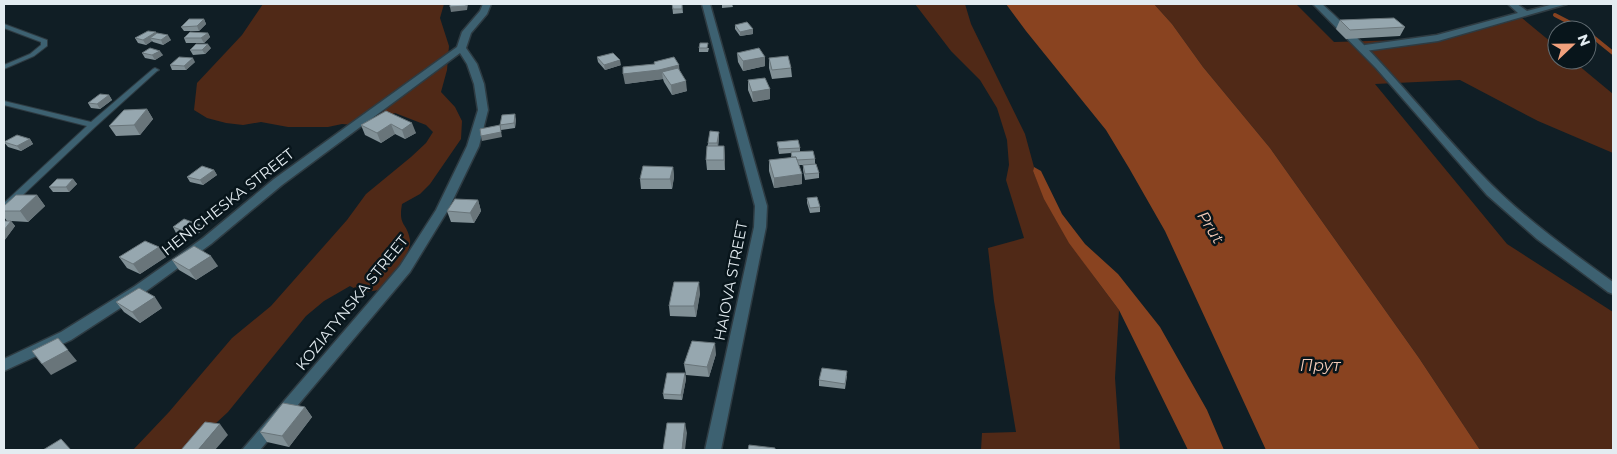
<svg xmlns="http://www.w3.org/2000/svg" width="1617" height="454" font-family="Montserrat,sans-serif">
  <rect width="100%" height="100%" fill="#101e25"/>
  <!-- green -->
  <path fill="#502917" d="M263 4H444L440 18 449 46 447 70 441 92 455 107 462 121 461 139 430 184 420 194 402 204C398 227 407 222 410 240 412 250 393 280 385 287 380 291 369 291 363 293L350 286 324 301 306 316 228 412 187 450H133L169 412 232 338 271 306 347 220 366 194 411 157 426 143 433 132 426 125 395 113 367 126 342 124 328 127H288L261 122 243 125 226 123 207 118 194 110 197 83 242 35Z
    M915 4H965L971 24 1025 134 1034 167 1033 171C1054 223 1086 266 1119 310L1115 378 1120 450H981L982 433 1016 432 994 301 988 248 1024 238 1006 180 1009 165 1007 140 997 108 980 80 951 51Z
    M1154 4H1296L1334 42 1403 40 1522 18 1557 47V60H1572L1613 94V153L1538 121 1460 80 1375 84 1507 244 1613 312V450H1480L1419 358 1270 148 1203 67 1172 24Z"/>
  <!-- water -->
  <path fill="#894320" d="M1006 4H1154L1172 24 1203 67 1270 148 1419 358 1480 450H1266L1165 231 1129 168 1106 130 1026 31Z
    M1034 167 1041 171 1062 214 1085 244 1118 274 1160 327 1207 410 1224 450H1188L1119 310 1069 243 1044 199 1033 171Z"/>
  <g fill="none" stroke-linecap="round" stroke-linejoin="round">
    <!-- stream -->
    <path stroke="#894320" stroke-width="4" d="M1555 15 1584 30
      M1587 32 1613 53"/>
    <defs>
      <path id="service" d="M4 24 47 40V46L34 56 4 69V65L30 54 41 45V42L4 28Z
        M155 68 159 70 157 71 95 127 7 210 4 211V203L87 126 4 105V101L91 122 153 69Z"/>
      <path id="minor" d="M483 4H491L487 14 471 33 466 48 477 64 484 84 488 110 479 146 448 210 410 272 260 450H242L400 266 436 210 467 146 478 110 474 84 467 64 460 53 282 185 211 244 145 292 71 340 4 371V359L61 332 135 286 203 238 274 179 457 47 462 32 480 11Z
        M702 4H710L767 206 766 227 721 450H705L754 227 755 206Z
        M1508 4H1517L1527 11 1554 4H1567L1438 41 1365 51 1360 48 1365 45 1437 35 1518 13Z"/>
      <path id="tertiary" d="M1313 4H1322C1380 56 1427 118 1481 174 1520 215 1567 249 1613 282V294L1608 292 1537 239 1487 195 1376 68Z"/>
    </defs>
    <!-- service casing -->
    <use href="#service" stroke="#2e3b42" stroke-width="2"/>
    <!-- minor casing -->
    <use href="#minor" stroke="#2e3b42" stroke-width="3"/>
    <!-- tertiary casing -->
    <use href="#tertiary" stroke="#2e3b42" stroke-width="3"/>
    <!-- service -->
    <use href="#service" fill="#3d6171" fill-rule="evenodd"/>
    <!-- minor -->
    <use href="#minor" fill="#3d6171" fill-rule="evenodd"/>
    <!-- tertiary -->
    <use href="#tertiary" fill="#3d6171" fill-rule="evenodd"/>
  </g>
  <!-- wall -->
  <path fill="#819096" d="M672 4H682L683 13 673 14Z
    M722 4H732L733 7 722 8Z
    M204 19 206 24 199 31H184L181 27Z
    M1340 20 1405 27 1400 36 1346 39 1336 29Z
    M735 25 753 34 740 36 735 29Z
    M156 32 157 34 171 40 163 45 153 42 152 41 146 45 138 43 135 38Z
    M208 33 210 37 204 43H186L184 38Z
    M211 48 205 54 193 55 190 50Z
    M699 48H709L708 52H699Z
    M142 53 163 55 155 60 145 58Z
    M737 53 765 66 743 71 738 62Z
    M597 57 621 65 605 70 598 62Z
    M769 58 791 68 792 77 772 79 769 68Z
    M195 62 186 70H172L170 65Z
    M654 62 680 71 687 91 672 95 664 82 663 79 625 84 654 64Z
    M748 80 770 99 753 102 748 90Z
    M109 95 112 100 100 109 91 108 88 103Z
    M147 109 153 119 140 135 116 136 109 126Z
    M386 111 416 133 405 139 395 134 381 143 365 135 361 125Z
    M516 119 515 128 501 130 500 125Z
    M719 132V137L718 146H724L725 170H707L706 160 708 143Z
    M30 139 33 144 21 151 8 147 4 142Z
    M777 142 800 148V152L815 159V164L819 173V178L805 180 803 170V165H799L802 184 774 188 769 171V160L791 158V153L779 154Z
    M673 167 674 177 672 189H641L640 179Z
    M214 170 217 175 203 185 190 182 187 177Z
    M73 179 77 184 69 192H53L49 187Z
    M37 195 45 206 28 222 11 221 15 226 4 241V221H7L4 217V206Z
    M807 198 820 207V212L810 213 807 203Z
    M478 200 481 211 474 223 451 222 447 211Z
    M200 225 203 230 192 238 176 233 173 227Z
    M159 247 166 257 140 274 127 268 119 257Z
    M172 260 218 266 196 280 179 270Z
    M700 293 696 317 670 316 669 306Z
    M116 302 162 308 140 323 124 312Z
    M716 354 709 377 686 375 684 364Z
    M685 373 686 379 682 400 664 399 663 394Z
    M847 376 845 389 819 386V380Z
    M305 407 312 417 289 447 267 442 260 432Z"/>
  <!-- shaded-wall -->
  <path fill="#69757a" d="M466 4H468L467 10 451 12 450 7Z
    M204 19 206 24 199 31 197 26Z
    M753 29V34L740 36V32Z
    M156 32 159 37 150 38 152 41 146 45 143 40Z
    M208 33 210 37 204 43 201 38Z
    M168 35 171 40 163 45 161 40Z
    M208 44 211 48 205 54 202 50Z
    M160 51 163 55 155 60 152 55Z
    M765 57V66L743 71V61Z
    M193 58 195 62 186 70 184 66Z
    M620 60 621 65 605 70 604 65Z
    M679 65 680 75 662 72 663 79 625 84 623 74Z
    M686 81 687 91 672 95 671 85Z
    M770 89V99L753 102 752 92Z
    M109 95 112 100 100 109 97 104Z
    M147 109 153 119 140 135 134 125Z
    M515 114 516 119 515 128 514 123Z
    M412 123 416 133 405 139 402 130Z
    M391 124 395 134 381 143 377 133Z
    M500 125 502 137 482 141 481 136Z
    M719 132V137L718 148 717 143Z
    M30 139 33 144 21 151 17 146Z
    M724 146 725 156V170L724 160Z
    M673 167 674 177 672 189 670 179Z
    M214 170 217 175 203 185 200 180Z
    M802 174V184L774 188V178Z
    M73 179 77 184 69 192 66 187Z
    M37 195 45 206 28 222 20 211Z
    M478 200 481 211 474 223 470 213Z
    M11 221 15 226 4 241V230Z
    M200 225 203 230 192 238 189 233Z
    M159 247 166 257 140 274 133 264Z
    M211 256 218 266 196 280 189 270Z
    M699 282 700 293 696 317 694 306Z
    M155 297 162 308 140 323 132 312Z
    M58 338 77 361 51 375 42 364Z
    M715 343 716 354 709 377 707 367Z
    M685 373 686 379 682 400 681 395Z
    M305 407 312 417 289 447 282 436Z
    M685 423 687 433 685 450H682Z
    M220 424 228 435 215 450H198Z"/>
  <!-- building -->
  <path fill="#96a7af" stroke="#69757a" d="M450 4H466V6L450 7Z
    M672 4H682V9H673Z
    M1394 18 1405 27 1350 30 1340 20Z
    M189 19H204L197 26 181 27Z
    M747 22 753 29 740 32 735 25Z
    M148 31 156 32 143 40 135 38Z
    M190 32 208 33 201 38H184Z
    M157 33 168 35 161 40 150 38Z
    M700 43H708L707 48H699Z
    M196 44H208L202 50H190Z
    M150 48 160 51 152 55 142 53Z
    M759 48 765 57 743 61 737 53Z
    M613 53 620 60 604 65 597 57Z
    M788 56 791 68 772 70 769 58Z
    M179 57 193 58 184 66 170 65Z
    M674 57 679 65 659 70 623 74V67L655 64 654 62Z
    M678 68 686 81 671 85 662 72Z
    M765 78 770 89 752 92 748 80Z
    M100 94 109 95 97 104 88 103Z
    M147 109 134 125 109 126 124 110Z
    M386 111 412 123 402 130 391 124 377 133 361 125Z
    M515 114 514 123 500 125 502 115Z
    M500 125 501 132 481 136 480 129Z
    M710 131 719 132 717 143H708Z
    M17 135 30 139 17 146 4 142Z
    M798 140 800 148 779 149 777 142Z
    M707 146H724V160H706Z
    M813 151 815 159 797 160 796 157H792L791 152Z
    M796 157 802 174 774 178 769 160Z
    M816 164 819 173 805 174 803 165Z
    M202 166 214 170 200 180 187 177Z
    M643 166 673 167 670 179H640Z
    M57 179H73L66 187H49Z
    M16 195H37L20 211H4V206Z
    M817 197 820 207 810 208 807 198Z
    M455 199 478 200 470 213 447 211Z
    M184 219 200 225 189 233 173 227Z
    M4 221H11L4 230Z
    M145 241 159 247 133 264 119 257Z
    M194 246 211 256 189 270 172 260Z
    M674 282H699L694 306H669Z
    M139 288 155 297 132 312 116 302Z
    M58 338 68 350 42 364 32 351Z
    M692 341 715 343 707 367 684 364Z
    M822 368 847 371 845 384 819 380Z
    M667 373H685L681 395 663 394Z
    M283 403 305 407 282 436 260 432Z
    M205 422 220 424 198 450H181Z
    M667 423H685L682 450H663Z
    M61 439 71 450H43Z
    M749 445 775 448V450H748Z"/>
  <g text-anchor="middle" stroke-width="5" stroke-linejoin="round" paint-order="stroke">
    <!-- street labels -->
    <g font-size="15" fill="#e3ecf1" stroke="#08151b">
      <text transform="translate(228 202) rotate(-38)" y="5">HENICHESKA STREET</text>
      <text transform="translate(731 281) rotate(-79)" y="5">HAIOVA STREET</text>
      <text transform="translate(352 303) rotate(-51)" y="5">KOZIATYNSKA STREET</text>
    </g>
    <!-- water labels -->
    <g font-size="16" font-style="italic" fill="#f4cab7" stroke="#08151b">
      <text transform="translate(1211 227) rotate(58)" y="6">Prut</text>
      <text x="1320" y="371">Прут</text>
    </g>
  </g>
  <!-- border -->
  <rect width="1617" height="454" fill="none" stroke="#e3ecf1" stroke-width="10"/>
  <!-- north arrow -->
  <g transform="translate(1572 45) rotate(68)"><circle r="24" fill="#08151b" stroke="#606b71"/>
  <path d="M0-4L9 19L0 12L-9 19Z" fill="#f1a17d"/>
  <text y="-8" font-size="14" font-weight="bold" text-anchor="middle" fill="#e3ecf1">N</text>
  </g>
</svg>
